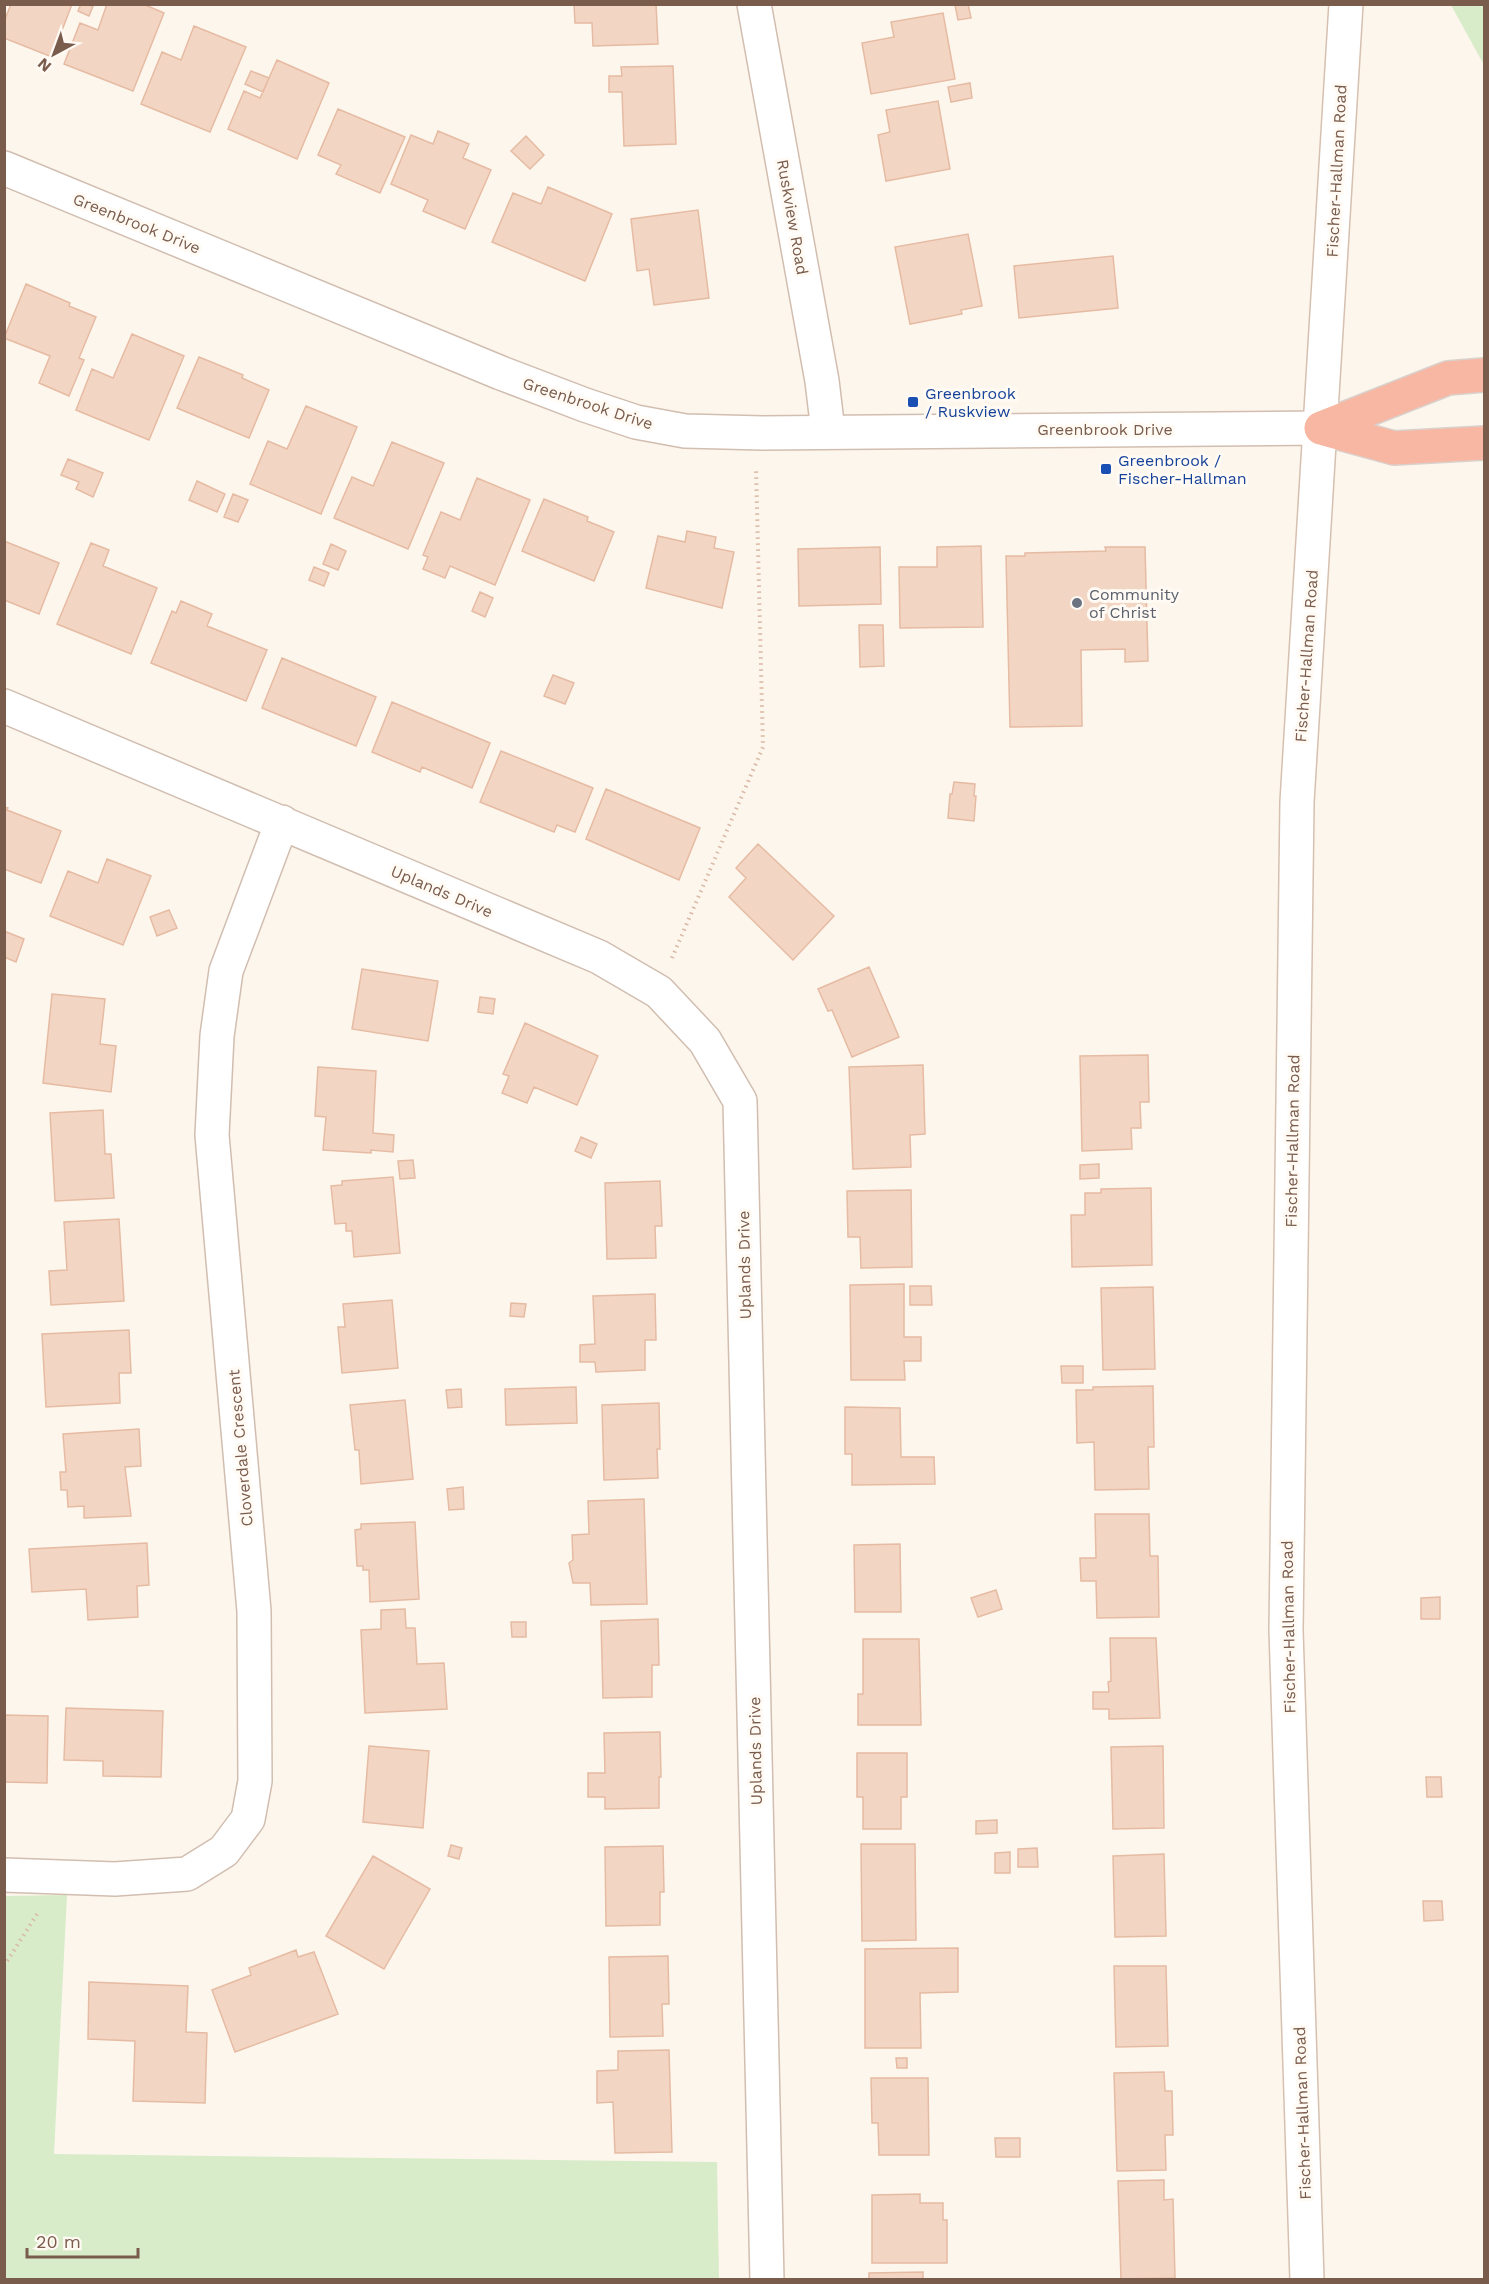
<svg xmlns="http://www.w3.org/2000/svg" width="1489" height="2284" font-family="'Work Sans',sans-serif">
  <rect width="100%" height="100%" fill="#fdf6ec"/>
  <!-- green -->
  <path fill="#d8ecc9" d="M1451 5H1484V65Z
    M67 1895 54 2154 717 2162 719 2279H5V1896Z"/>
  <!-- building -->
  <path fill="#f3d5c3" stroke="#e6bba3" stroke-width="1.5" d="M11 4H72L52 57 4 38V22Z
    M81 4 93 6 89 16 78 11Z
    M107 4H143L164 13 133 91 64 64 80 23 98 30Z
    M574 4H656L658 44 593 46 592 23H575Z
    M968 4 971 18 958 20 955 5Z
    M943 13 955 79 871 94 862 43 894 37 891 22Z
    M194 26 246 47 210 132 141 104 162 52 181 60Z
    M277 60 329 83 297 159 228 129 244 91 260 98Z
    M673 66 676 144 624 146 622 92H609V76H622L621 67Z
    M251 71 269 78 263 92 245 84Z
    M970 83 972 98 951 102 948 87Z
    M938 101 950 169 886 181 878 135 890 132 886 110Z
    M338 109 405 137 380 193 336 174 341 165 318 155Z
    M438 131 469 144 463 158 491 170 465 229 423 211 428 200 391 184 411 135 433 144Z
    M526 136 544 155 530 169 511 151Z
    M548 187 612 214 585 281 492 242 513 193 541 204Z
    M698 210 709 298 654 305 649 269 637 271 631 219Z
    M968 234 982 306 961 310 962 314 910 324 895 247Z
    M1113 256 1118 308 1019 318 1014 266Z
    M26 284 70 303 69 306 96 317 79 358 84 360 69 396 39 383 50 356 4 338Z
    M132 334 184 356 149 440 76 410 92 369 113 378Z
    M199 357 243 375 242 378 269 390 249 438 177 408Z
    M306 406 357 427 321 514 250 484 268 441 287 449Z
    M392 442 444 463 408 549 334 518 352 477 373 486Z
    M68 459 103 473 93 497 76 489 79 482 61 475Z
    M477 478 530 500 495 585 450 566 445 578 423 569 428 557 423 555 441 512 460 520Z
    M197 481 225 494 217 512 189 500Z
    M233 494 248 500 238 522 224 517Z
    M544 499 588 517 587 521 614 532 594 581 522 551Z
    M687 531 716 537 714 548 734 552 722 608 646 588 658 536 685 542Z
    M4 541 59 563 39 614 4 600Z
    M91 543 109 550 103 566 157 588 131 654 57 624Z
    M331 544 346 551 338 570 323 564Z
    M981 546 983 627 900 628 899 567H937V547Z
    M880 547 881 604 799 606 798 549Z
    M1105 547H1145L1148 661 1125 662V649L1081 650 1082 726 1010 727 1006 556H1025V553L1106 551Z
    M314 567 329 573 324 586 309 580Z
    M480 592 493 598 485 617 472 611Z
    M181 601 212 614 207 626 267 650 246 701 151 663 172 611 176 613Z
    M859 625H883L884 666 860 667Z
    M282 658 376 697 356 746 262 708Z
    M553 675 574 683 565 704 544 696Z
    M392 702 490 743 472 788 422 767 420 772 372 752Z
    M501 751 593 788 575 832 557 825 554 832 480 802Z
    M954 782 975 784 974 796H976L974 821 948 818 950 794H952Z
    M606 789 700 828 679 880 586 839Z
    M4 807 8 808 7 810 61 831 41 883 4 869Z
    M758 844 834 916 793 960 729 897 746 878 736 868Z
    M107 859 151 876 123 945 50 916 68 871 98 883Z
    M169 910 177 928 157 936 150 917Z
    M4 931 24 939 16 962 4 957Z
    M869 967 899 1037 852 1057 832 1010 828 1011 818 989Z
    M362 969 438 981 428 1041 352 1029Z
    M52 994 105 999 100 1044 116 1046 111 1092 43 1083Z
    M480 997 495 999 493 1014 478 1012Z
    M525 1023 598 1056 577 1105 534 1087 527 1103 502 1093 509 1076 503 1074Z
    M1148 1055 1149 1102H1140L1141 1128H1131L1132 1149 1082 1151 1080 1056Z
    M923 1065 925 1134 910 1135 911 1167 853 1169 849 1067Z
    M318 1067 376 1071 373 1133 394 1135 393 1152 371 1150V1153L323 1150 326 1117 315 1116Z
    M103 1110 105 1154H111L114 1198 55 1201 50 1113Z
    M581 1137 597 1144 591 1158 575 1151Z
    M413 1160 415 1178 400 1179 398 1161Z
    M1099 1164V1178L1080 1179V1165Z
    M393 1177 400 1253 354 1257 352 1231H346V1223L335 1224 331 1186 342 1185V1181Z
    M660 1181 662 1226H655L656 1258 607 1259 605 1183Z
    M1151 1188 1152 1265 1072 1267 1071 1215H1085V1193H1101V1189Z
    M911 1190 912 1267 861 1268 860 1237H848L847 1191Z
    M119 1219 124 1301 51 1305 49 1271 67 1270 64 1222Z
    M904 1284V1337H921V1361H904L905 1380H851L850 1285Z
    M910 1286H931L932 1305H910Z
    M1153 1287 1155 1369 1103 1370 1101 1288Z
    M655 1294 656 1340H645V1370L596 1372 595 1362H580V1345L595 1344 593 1296Z
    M392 1300 398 1368 342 1373 338 1327H345L343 1304Z
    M511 1303 526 1304 524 1317 510 1316Z
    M129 1330 131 1373H119L120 1403 46 1407 42 1334Z
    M1061 1366H1083V1383H1062Z
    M1153 1386 1154 1447H1148L1149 1489 1095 1490 1094 1442 1077 1443 1076 1390H1093V1387Z
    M576 1387 577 1423 506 1425 505 1389Z
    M461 1389 462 1407 448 1408 446 1390Z
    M405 1400 413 1479 361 1484 359 1450H355L350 1405Z
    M659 1403 660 1449H657L658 1478 604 1480 602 1405Z
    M845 1407 900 1408 901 1457H934L935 1484 852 1485V1454H845Z
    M139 1429 141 1466 125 1467 131 1516 84 1518V1506L68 1507 67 1490H61L60 1472H66L63 1434Z
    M463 1487 464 1509 449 1510 447 1489Z
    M644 1499 647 1604 591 1605 590 1583H573L569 1563 573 1560 572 1535 589 1534 588 1501Z
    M1095 1514H1149L1150 1556H1158L1159 1617 1097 1618 1096 1581H1081L1080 1558H1096Z
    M415 1522 419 1599 370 1602 369 1570H363V1566H357L355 1530 361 1529V1524Z
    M147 1543 149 1585 137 1586 138 1617 88 1620 86 1589 32 1592 29 1549Z
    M900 1544 901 1612H855L854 1545Z
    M996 1590 1002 1609 978 1617 971 1598Z
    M1440 1597V1619H1421V1598Z
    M405 1609 406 1628H415L417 1664 444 1663 447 1709 365 1713 361 1630 381 1629V1610Z
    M658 1619 659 1665H652V1697L603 1698 601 1621Z
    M511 1622H526V1637H512Z
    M1110 1638H1156L1160 1718 1109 1719V1709H1093V1692H1109L1108 1682 1111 1681Z
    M863 1639H919L921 1725H858V1694H863Z
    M66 1708 163 1711 161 1777 103 1776V1761L64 1760Z
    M4 1715 48 1716 47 1783 4 1782Z
    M660 1732 661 1777H659V1808L605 1809V1797H588V1773H605L604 1733Z
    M369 1746 429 1751 423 1828 363 1822Z
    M1163 1746 1164 1828 1113 1829 1111 1747Z
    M857 1753H907V1797H901V1829H863V1797H857Z
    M1426 1777H1441L1442 1797H1427Z
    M997 1820V1833L976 1834V1821Z
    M861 1844H915L916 1940 862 1941Z
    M451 1845 462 1848 459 1859 448 1856Z
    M663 1846 664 1892H660V1925L606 1926 605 1847Z
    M1037 1848 1038 1867H1018V1849Z
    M1010 1852V1873H995V1853Z
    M1164 1854 1166 1936 1115 1937 1113 1856Z
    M373 1856 430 1889 384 1969 326 1936Z
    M1423 1901H1442L1443 1920 1424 1921Z
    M958 1948V1992L920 1993 921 2048H865V1949Z
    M296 1950 298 1957 314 1952 338 2014 235 2052 212 1990 251 1975 249 1968Z
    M668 1956 669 2004H662L663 2036 610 2037 609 1957Z
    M1114 1966H1166L1168 2046 1116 2047Z
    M89 1982 188 1986 186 2032 207 2033 205 2103 133 2101 135 2041 88 2039Z
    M669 2050 672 2152 615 2153 613 2102 597 2103V2071L618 2070V2051Z
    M896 2058H907V2068H897Z
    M1164 2072 1165 2091H1172L1173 2135H1165L1166 2170 1117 2171 1114 2073Z
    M871 2078H928L929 2155H879L878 2123H872Z
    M995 2138H1020V2157H996Z
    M1164 2180V2200L1173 2199 1175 2278 1121 2279 1118 2181Z
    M920 2194V2203H943V2220H947V2263H872V2195Z
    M923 2272V2280H869V2273Z"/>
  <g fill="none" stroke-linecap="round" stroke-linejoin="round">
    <defs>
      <path id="minor" d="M754 4 822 381 828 431
        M4 706 599 957 659 992 705 1041 740 1101 767 2280
        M4 1875 115 1879 187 1874 224 1851 248 1819 255 1781 254 1611 212 1135 217 1036 226 971 282 822"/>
      <path id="tertiary" d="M4 168 501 373 585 405 636 422 685 431 763 433 1321 428"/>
      <path id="secondary" d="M1307 2280 1286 1630 1297 802 1346 4"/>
      <path id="motorway" d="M1321 428 1448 378 1484 375
        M1321 428 1394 448 1484 443"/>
    </defs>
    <!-- minor casing -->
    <use href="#minor" stroke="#d1beb0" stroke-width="36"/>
    <!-- tertiary casing -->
    <use href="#tertiary" stroke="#d1beb0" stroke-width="36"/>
    <!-- secondary casing -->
    <use href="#secondary" stroke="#d6c0b0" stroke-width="36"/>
    <!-- motorway casing -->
    <use href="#motorway" stroke="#dad1cd" stroke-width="36"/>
    <!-- path -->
    <path stroke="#d9b8a5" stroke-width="4" stroke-dasharray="1.5 4.5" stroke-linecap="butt" d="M672 958 763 747 756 468
      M4 1966 39 1911"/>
    <!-- minor -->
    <use href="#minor" stroke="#fff" stroke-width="33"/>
    <!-- tertiary -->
    <use href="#tertiary" stroke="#fff" stroke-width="33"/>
    <!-- secondary -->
    <use href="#secondary" stroke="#fff" stroke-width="33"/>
    <!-- motorway -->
    <use href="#motorway" stroke="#f7b7a3" stroke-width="33"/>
  </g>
  <!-- markers -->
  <g fill="#1a4fb4" stroke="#fffaf3" stroke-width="2">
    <rect x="907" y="396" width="12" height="12" rx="3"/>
    <rect x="1100" y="463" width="12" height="12" rx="3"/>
  </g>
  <circle fill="#6b7280" stroke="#fffaf3" stroke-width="2" cx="1077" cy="603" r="6"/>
  <g text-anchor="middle" stroke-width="6" stroke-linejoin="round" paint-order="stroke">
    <!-- street labels -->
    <g font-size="16" fill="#7a5c4d" stroke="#fffaf3">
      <text transform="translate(1336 171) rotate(-87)" y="6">Fischer-Hallman Road</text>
      <text transform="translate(793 217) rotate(80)" y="6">Ruskview Road</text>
      <text transform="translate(137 223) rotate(22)" y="6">Greenbrook Drive</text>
      <text transform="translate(588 403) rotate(18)" y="6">Greenbrook Drive</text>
      <text x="1105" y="435">Greenbrook Drive</text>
      <text transform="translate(1306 656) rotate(-86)" y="6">Fischer-Hallman Road</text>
      <text transform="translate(442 891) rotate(23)" y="6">Uplands Drive</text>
      <text transform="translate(1292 1141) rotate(-89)" y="6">Fischer-Hallman Road</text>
      <text transform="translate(744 1265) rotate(-91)" y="6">Uplands Drive</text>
      <text transform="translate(240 1448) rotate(-95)" y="6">Cloverdale Crescent</text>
      <text transform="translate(1288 1627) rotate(-91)" y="6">Fischer-Hallman Road</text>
      <text transform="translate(755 1751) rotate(-91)" y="6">Uplands Drive</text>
      <text transform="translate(1302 2113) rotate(-92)" y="6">Fischer-Hallman Road</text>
    </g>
    <!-- transit labels -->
    <g font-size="16" fill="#164399" stroke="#fffaf3" text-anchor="start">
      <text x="925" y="399">Greenbrook<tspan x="925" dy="18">/ Ruskview</tspan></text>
      <text x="1118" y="466">Greenbrook /<tspan x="1118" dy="18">Fischer-Hallman</tspan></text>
    </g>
    <!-- worship labels -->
    <g font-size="16" fill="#5b616d" stroke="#fffaf3" text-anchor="start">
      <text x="1089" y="600">Community<tspan x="1089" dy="18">of Christ</tspan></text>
    </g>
  </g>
  <!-- border -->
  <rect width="1489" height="2284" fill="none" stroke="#7a5c4d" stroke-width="12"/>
  <!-- north arrow -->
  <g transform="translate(54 54) rotate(221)" stroke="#fffaf3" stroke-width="4.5" paint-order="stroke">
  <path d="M0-4.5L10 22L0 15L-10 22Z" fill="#7a5c4d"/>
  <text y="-9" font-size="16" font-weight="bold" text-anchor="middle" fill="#7a5c4d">N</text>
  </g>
  <!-- scale -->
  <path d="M27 2248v9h111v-9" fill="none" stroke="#7a5c4d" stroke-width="3"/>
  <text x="36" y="2248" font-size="18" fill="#7a5c4d" stroke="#fffaf3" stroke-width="4.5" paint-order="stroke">20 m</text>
</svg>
